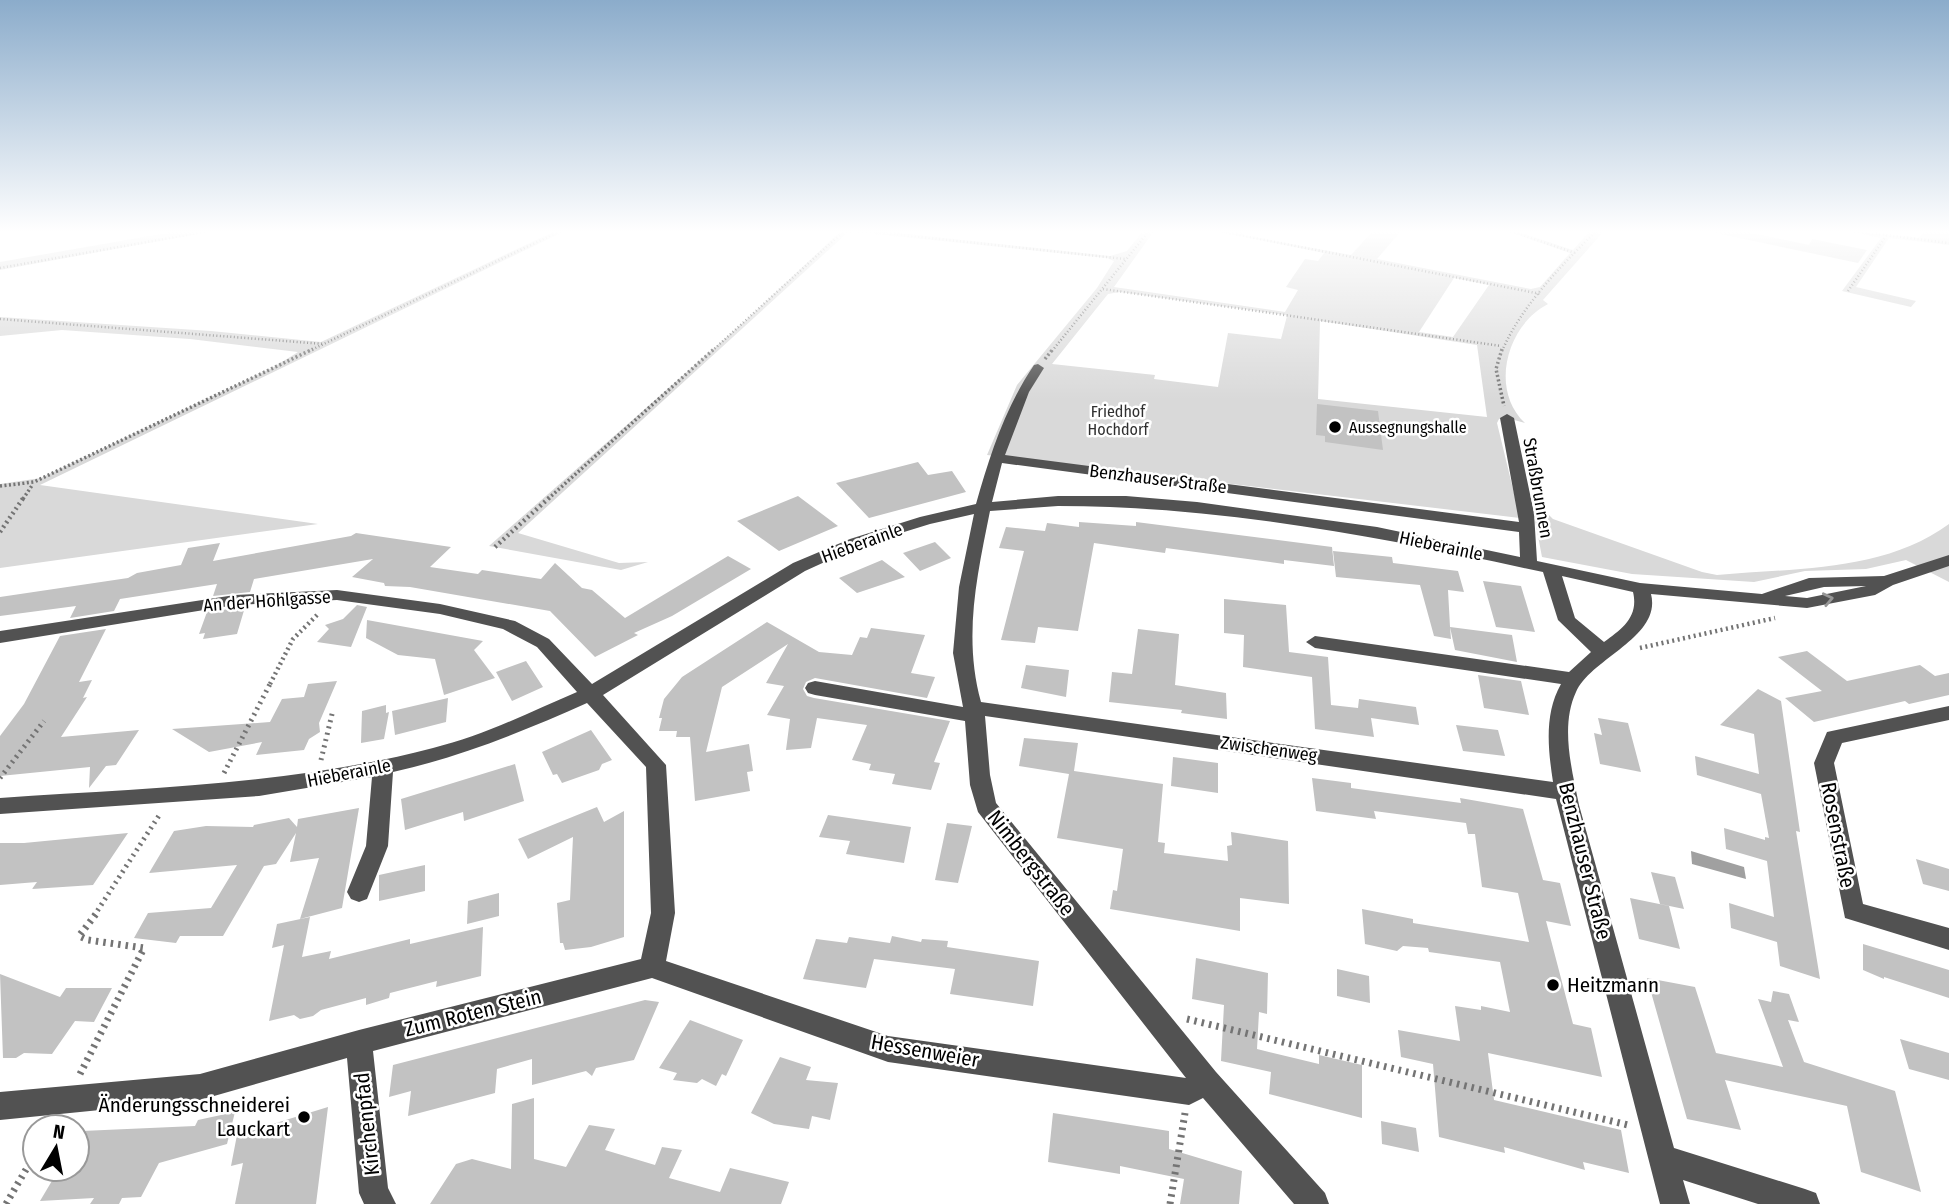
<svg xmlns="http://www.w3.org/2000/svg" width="1949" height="1204" font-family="'Fira Sans Condensed',sans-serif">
  <rect width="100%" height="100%" fill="#fff"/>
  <!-- green -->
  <path fill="#d9d9d9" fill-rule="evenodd" d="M178 231H214L0 270V262Z
    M555 231H565L40 485 318 524 0 568V484L41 478 274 367 298 352 190 339 62 330 0 336V317L211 331 321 342Z
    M841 231H881L1110 256 1127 251 1143 231H1154L1114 287 1285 312 1298 290 1286 287 1305 259 1318 261 1324 253 1215 231H1244L1242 235 1351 255 1373 231H1401L1377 259 1531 289 1540 287 1570 253 1507 231H1516L1573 250 1590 231H1604L1543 300 1548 304C1507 325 1489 389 1525 423L1507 418 1499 419 1497 423 1520 518 987 455 1017 385 1097 288 1114 261 1107 258 854 232 846 234 518 533 619 563 648 562 621 570 489 546 745 321ZM1454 278 1489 285 1453 337 1419 332ZM1120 292 1287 315V316L1281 339 1228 333 1218 387 1154 379 1155 375 1052 364 1108 294ZM1320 321 1477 345 1487 417 1318 399Z
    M1706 231H1742L1809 245 1812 239 1867 250 1858 263Z
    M1847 231 1918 238 1926 231H1949V245L1889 238 1856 287 1916 301 1911 307 1842 291 1881 238Z
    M1544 510 1553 519 1702 572 1717 575C1794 568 1884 572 1949 524V582L1906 560 1866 569 1805 571 1754 582 1632 574 1542 557 1534 515Z"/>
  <!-- water -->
  <path fill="#a0a0a0" d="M1691 851 1744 867 1746 879 1692 864Z"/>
  <!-- building -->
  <path fill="#c2c2c2" d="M1317 404 1378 411 1383 450 1325 442V436L1316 435Z
    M918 462 928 475 952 471 966 492 869 518 836 483Z
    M798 496 838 526 779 551 737 521Z
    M1079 522 1136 526V522L1332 547 1334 566 1284 560V564L1166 548 1165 553 1094 543 1078 631 1038 627 1035 643 1001 640 1024 551 999 548 1006 527 1045 531 1047 523 1079 527Z
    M356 533 451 547 430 567 478 574 482 570 541 579 555 563 582 588 592 590 625 618 728 556 751 569 672 616 634 633 638 635 595 657 550 611 410 587 385 586 384 583 352 577 373 559 254 579 250 592 213 596 217 584 120 599 114 611 70 618 76 606 0 616V597L128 578 137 573 181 565 188 548 220 543 213 561 351 536Z
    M935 542 951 558 920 571 903 553Z
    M1333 551 1392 557 1393 563 1458 571 1464 592 1448 590 1450 627 1512 635 1517 662 1455 650 1450 627 1451 639 1434 636 1420 585 1336 577Z
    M882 560 905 577 857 593 839 578Z
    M1483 581 1521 586 1535 632 1496 627Z
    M1224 599 1286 605 1289 652 1328 657 1331 705 1358 708 1359 699 1416 707 1419 725 1371 718 1374 737 1315 729 1312 677 1243 667 1244 635 1224 633Z
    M357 605 367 607 351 647 317 642 329 629 325 625 343 619Z
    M245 607 237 634 203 639 205 633 199 634 207 612Z
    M367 620 483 641 474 650 495 678 444 695 435 659 398 655 366 638Z
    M767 622 819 652 852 655 860 637 867 638 871 628 925 635 911 673 935 677 927 698 815 678 806 682 803 689 807 696 814 698 950 721 934 762 940 763 931 790 892 784 895 774 869 770 871 764 852 760 867 725 817 718 811 748 786 750 790 719 767 715 784 686 766 683 788 644 722 687 706 752 749 744 753 771 747 772 750 791 695 801 690 737H676L677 731H659L662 718H659L664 699 682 677Z
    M106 629 79 682 92 680 83 698 87 697 61 737 139 730 116 765 106 766 89 788 90 767 0 776V736L24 704 60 636Z
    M1138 629 1179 634 1175 685 1226 693 1227 719 1181 713 1182 710 1109 702 1112 672 1132 674Z
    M1807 651 1847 681 1920 665 1935 676 1949 673V695L1909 704 1905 701 1814 722 1785 698 1822 691 1778 657Z
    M526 661 543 687 512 701 496 672Z
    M1026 665 1069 670 1066 697 1021 688Z
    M1478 675 1521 681 1529 715 1484 708Z
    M337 681 319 723 320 732 309 739 304 750 256 755 262 742 209 752 172 729 270 722 282 699 304 697 308 684Z
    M1758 689 1781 701 1800 832 1796 831 1820 979 1780 966 1777 942 1731 928 1729 903 1774 917 1767 861 1726 849 1724 828 1765 840V837L1769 838 1761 794 1697 775 1695 756 1759 774 1754 734 1720 725Z
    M448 698 446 722 395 735 392 711Z
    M386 705V713L389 712 384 739 361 743 362 711Z
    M1598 718 1628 723 1641 772 1600 764 1594 733 1602 735Z
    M1456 725 1498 730 1505 756 1463 751Z
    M591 730 612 760 602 764 599 770 562 783 557 774 553 775 542 752Z
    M1024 738 1078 743 1074 771 1163 784 1158 842 1165 843 1164 853 1228 861 1227 846 1232 845 1231 832 1288 841 1289 904 1240 898V931L1110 909 1113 890 1117 891 1123 849 1057 838 1069 774 1019 766Z
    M1173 757 1218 763V793L1171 786Z
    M515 764 524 801 464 821 463 812 405 830 401 799Z
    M1312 778 1351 783V788L1461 803 1460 798 1523 809 1543 880 1560 883 1571 926 1546 921 1573 1024 1591 1028 1602 1077 1488 1053 1494 1100 1621 1130 1629 1173 1583 1162 1585 1170 1504 1147 1505 1153 1439 1137 1433 1064 1401 1057 1398 1030 1460 1041 1455 1006 1481 1010V1006L1510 1012 1500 962 1429 952 1428 948 1403 946 1397 951 1365 944 1362 909 1413 919V923L1529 942 1518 893 1482 887 1475 834H1468L1466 823 1374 811 1376 819 1316 811Z
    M597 807 604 822 624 811V937L591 947 565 950 563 943H560L557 903 570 900 573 837 528 859 518 839Z
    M359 808 342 908 300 919 319 858 290 862 296 833 276 864 264 866 223 936H180L176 943 134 938 148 913 211 908 237 865 149 873 174 831 206 826 253 827 254 825 289 818 297 827 298 819Z
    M828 815 911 827 904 863 846 854 850 841 819 837Z
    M947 823 972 826 958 883 935 880Z
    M128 833 93 885 32 889 37 882 0 885V843H24Z
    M1916 859 1949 869V891L1923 884Z
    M425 865V891L379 901V875Z
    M1651 872 1675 877 1684 909 1660 904Z
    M499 893V916L467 924 468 901Z
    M1630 898 1669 906 1680 949 1639 939Z
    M310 917 302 957 331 951 329 959 410 939V944L483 927 481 976 436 987 437 981 390 993 389 998 366 1005V998L321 1010 313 1016 300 1019 294 1015 269 1021 284 945 272 948 277 924Z
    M892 936 921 942 922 939 948 941 947 947 1039 961 1033 1006 950 994 955 969 874 959 866 988 803 979 816 939 847 943 849 937 890 943Z
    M1863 944 1949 970V998L1884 977V979L1863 970Z
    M1196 958 1268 973 1267 1014 1259 1012 1257 1049 1319 1064V1055L1362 1065V1118L1269 1094 1271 1072 1221 1061 1224 1005 1192 999Z
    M1337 969 1369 976 1370 1003 1337 996Z
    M0 974 60 997 66 988H112L94 1022 75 1021 52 1054 24 1053 16 1058H3Z
    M1647 978 1695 987 1716 1053 1783 1067 1758 999 1771 1002 1773 991 1789 994 1799 1022 1788 1020 1804 1062 1895 1091 1921 1192 1861 1172 1847 1106 1725 1080 1741 1130 1687 1119Z
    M645 1000 659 1002 634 1060 596 1068 592 1076 586 1071 532 1085V1059L497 1069 495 1093 408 1116 411 1091 389 1097 393 1065Z
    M690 1020 743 1040 726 1076 722 1074 716 1086 702 1079 697 1083 673 1080 677 1073 659 1068Z
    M1900 1039 1949 1053V1080L1909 1069Z
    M780 1057 811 1067 806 1080 838 1083 830 1120 812 1116 809 1129 774 1124 751 1113Z
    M534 1098V1159L566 1167 589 1125 615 1129 605 1150 655 1165 662 1147 682 1150 669 1178 720 1192 730 1168 789 1182 781 1204H430L456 1164 472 1159 511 1169 512 1104Z
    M328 1107 316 1204H235L243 1163 231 1166 237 1135Z
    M235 1112 227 1144 159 1163 141 1197 122 1198 119 1204H90L94 1198 40 1201 59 1169H77V1139L82 1131 195 1126 198 1120Z
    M1053 1113 1169 1131V1149L1242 1171 1239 1204H1180L1184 1179 1120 1166V1174L1048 1162Z
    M1381 1121 1416 1128 1419 1152 1382 1144Z"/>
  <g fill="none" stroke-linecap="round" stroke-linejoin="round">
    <!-- path-far4 -->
    <path stroke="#747474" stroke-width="2.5" stroke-dasharray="1 2.5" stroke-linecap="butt" d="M866 231 1125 259
      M1219 231 1541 294
      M1511 231 1575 253
      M1855 231 1949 243
      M0 268 209 231
      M1103 289 1501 346
      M1848 291 1886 236
      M0 319 324 344
      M309 351 560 231
      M712 351 844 231
      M1052 351 1149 231
      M1502 351C1522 305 1561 266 1596 231"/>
    <!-- path-far3 -->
    <path stroke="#747474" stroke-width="3.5" stroke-dasharray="2 2.5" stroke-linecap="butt" d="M1502 349 1496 369 1504 406
      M1045 359 1053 349
      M0 486 34 482 313 349
      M23 499 33 484
      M548 499 714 349"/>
    <!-- path-far2 -->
    <path stroke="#747474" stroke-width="4.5" stroke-dasharray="2 3.5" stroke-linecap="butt" d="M0 532 24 497
      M495 547 550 497
      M1640 648 1775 618
      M270 684 293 639 319 613"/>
    <!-- path-far1 -->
    <path stroke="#747474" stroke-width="5" stroke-dasharray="2 4.5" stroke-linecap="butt" d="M321 760 333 710
      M224 773 271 682
      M0 778 44 721
      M94 916 160 814"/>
    <!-- path -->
    <path stroke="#747474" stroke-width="7" stroke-dasharray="2.5 5" stroke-linecap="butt" d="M1187 1019 1628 1125
      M80 1074 144 948 88 940 79 936 96 914
      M6 1204 35 1154
      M1170 1204 1185 1113"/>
    <!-- minor -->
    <path fill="#525252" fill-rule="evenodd" d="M1038 364 1044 368 1029 392 1005 455 1519 522 1500 418 1507 414 1514 418 1534 513 1537 561 1640 583 1762 594 1809 578 1884 576 1949 555V566L1893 585 1875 595 1807 608 1651 594C1662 637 1591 658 1576 692 1560 726 1572 770 1579 805L1674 1148 1805 1189 1816 1193 1820 1204H1758L1683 1180 1690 1204H1660L1556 799 985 716 990 775 996 803 1216 1072 1325 1193 1329 1204H1294L1203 1098 1189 1105 888 1062 652 978 373 1051 388 1188 396 1204H364L359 1193 347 1058 200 1100 0 1120V1092L200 1074 359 1030 641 959 651 913 646 767 587 703C524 731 461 757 393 772L388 846 367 899 359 902 351 899 347 892 366 846 372 777 259 796 0 814V798C145 788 292 785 433 748 483 736 530 712 577 692L537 647 503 629 440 614 337 600 235 605 0 643V631L235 595 337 590 440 604 515 621 549 639 592 684 793 563 850 539 920 517 976 504C990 455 1005 408 1034 365ZM1002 463 1519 532 1520 557 1377 527 1197 502 1126 496H1058L992 502ZM1058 506C1222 506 1384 538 1543 572L1558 620 1591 652 1569 672 1315 636 1306 642 1315 648 1561 684C1544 714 1548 749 1553 782L981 702C963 637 977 576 990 511ZM974 514 959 587 953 653 963 707 815 681 808 683 805 688 808 693 815 695 965 721 970 785 978 812 1186 1078 888 1036 666 961 675 913 666 765 603 695 805 571 862 545 930 524ZM1562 576 1633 592C1639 617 1622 629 1604 642L1575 618ZM1866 586 1807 598 1785 596 1824 587Z
      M1949 706V720L1842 743 1834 763 1863 904 1949 928V950L1845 918 1814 763 1827 732Z"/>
  </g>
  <!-- one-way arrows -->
  <defs><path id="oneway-chevron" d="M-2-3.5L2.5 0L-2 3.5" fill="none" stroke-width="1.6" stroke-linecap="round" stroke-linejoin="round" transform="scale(1.75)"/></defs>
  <use stroke="#979797" href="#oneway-chevron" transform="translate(1828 599) rotate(-12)"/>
  <!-- sky -->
  <linearGradient id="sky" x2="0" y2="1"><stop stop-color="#8baccb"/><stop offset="0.58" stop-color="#fff"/><stop offset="1" stop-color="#fff" stop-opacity="0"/></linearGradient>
  <rect width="1949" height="400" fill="url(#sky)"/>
  <!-- markers -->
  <g fill="#000" stroke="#fff" stroke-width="2.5">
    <circle cx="1335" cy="427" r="7"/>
    <circle cx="1553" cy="985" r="7"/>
    <circle cx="304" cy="1117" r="7"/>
  </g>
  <g text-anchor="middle" stroke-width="5" stroke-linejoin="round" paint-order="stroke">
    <!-- far-park labels -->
    <g font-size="16" fill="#303030" stroke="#fff">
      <text x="1118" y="417">Friedhof<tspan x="1118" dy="18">Hochdorf</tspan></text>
    </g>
    <!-- far-poi labels -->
    <g font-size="16" fill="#000" stroke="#fff" text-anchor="start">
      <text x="1349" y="433">Aussegnungshalle</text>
    </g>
    <!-- street labels -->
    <g font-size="18" fill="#000" stroke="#fff">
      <text transform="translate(1158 479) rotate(7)" y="6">Benzhauser Straße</text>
      <text transform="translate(1538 488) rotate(80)" y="6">Straßbrunnen</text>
      <text transform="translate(862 543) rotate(-20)" y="6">Hieberainle</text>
      <text transform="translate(1441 546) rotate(12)" y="6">Hieberainle</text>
      <text transform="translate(267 601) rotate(-4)" y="6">An der Hohlgasse</text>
      <text transform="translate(1269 749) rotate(8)" y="6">Zwischenweg</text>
      <text transform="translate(349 773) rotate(-11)" y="6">Hieberainle</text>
    </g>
    <!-- near-street labels -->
    <g font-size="21" fill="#000" stroke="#fff">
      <text transform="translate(1838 835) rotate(79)" y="7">Rosenstraße</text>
      <text transform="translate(1585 861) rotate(76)" y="7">Benzhauser Straße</text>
      <text transform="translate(1031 863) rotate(52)" y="7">Nimbergstraße</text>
      <text transform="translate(473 1013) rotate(-14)" y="7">Zum Roten Stein</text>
      <text transform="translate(925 1051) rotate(10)" y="7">Hessenweier</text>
      <text transform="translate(367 1124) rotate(-96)" y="7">Kirchenpfad</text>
    </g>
    <!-- near-poi labels -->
    <g font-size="21" fill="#000" stroke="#fff" text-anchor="start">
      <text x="1567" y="992">Heitzmann</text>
      <text x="290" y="1112" text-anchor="end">Änderungsschneiderei<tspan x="290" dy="24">Lauckart</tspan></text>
    </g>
  </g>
  <!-- north arrow -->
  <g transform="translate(56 1148) rotate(10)"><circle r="33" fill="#ffffff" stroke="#999999" stroke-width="2"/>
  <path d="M0-5L12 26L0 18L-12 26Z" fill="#000000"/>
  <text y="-10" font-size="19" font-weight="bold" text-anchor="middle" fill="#000000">N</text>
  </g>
</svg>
